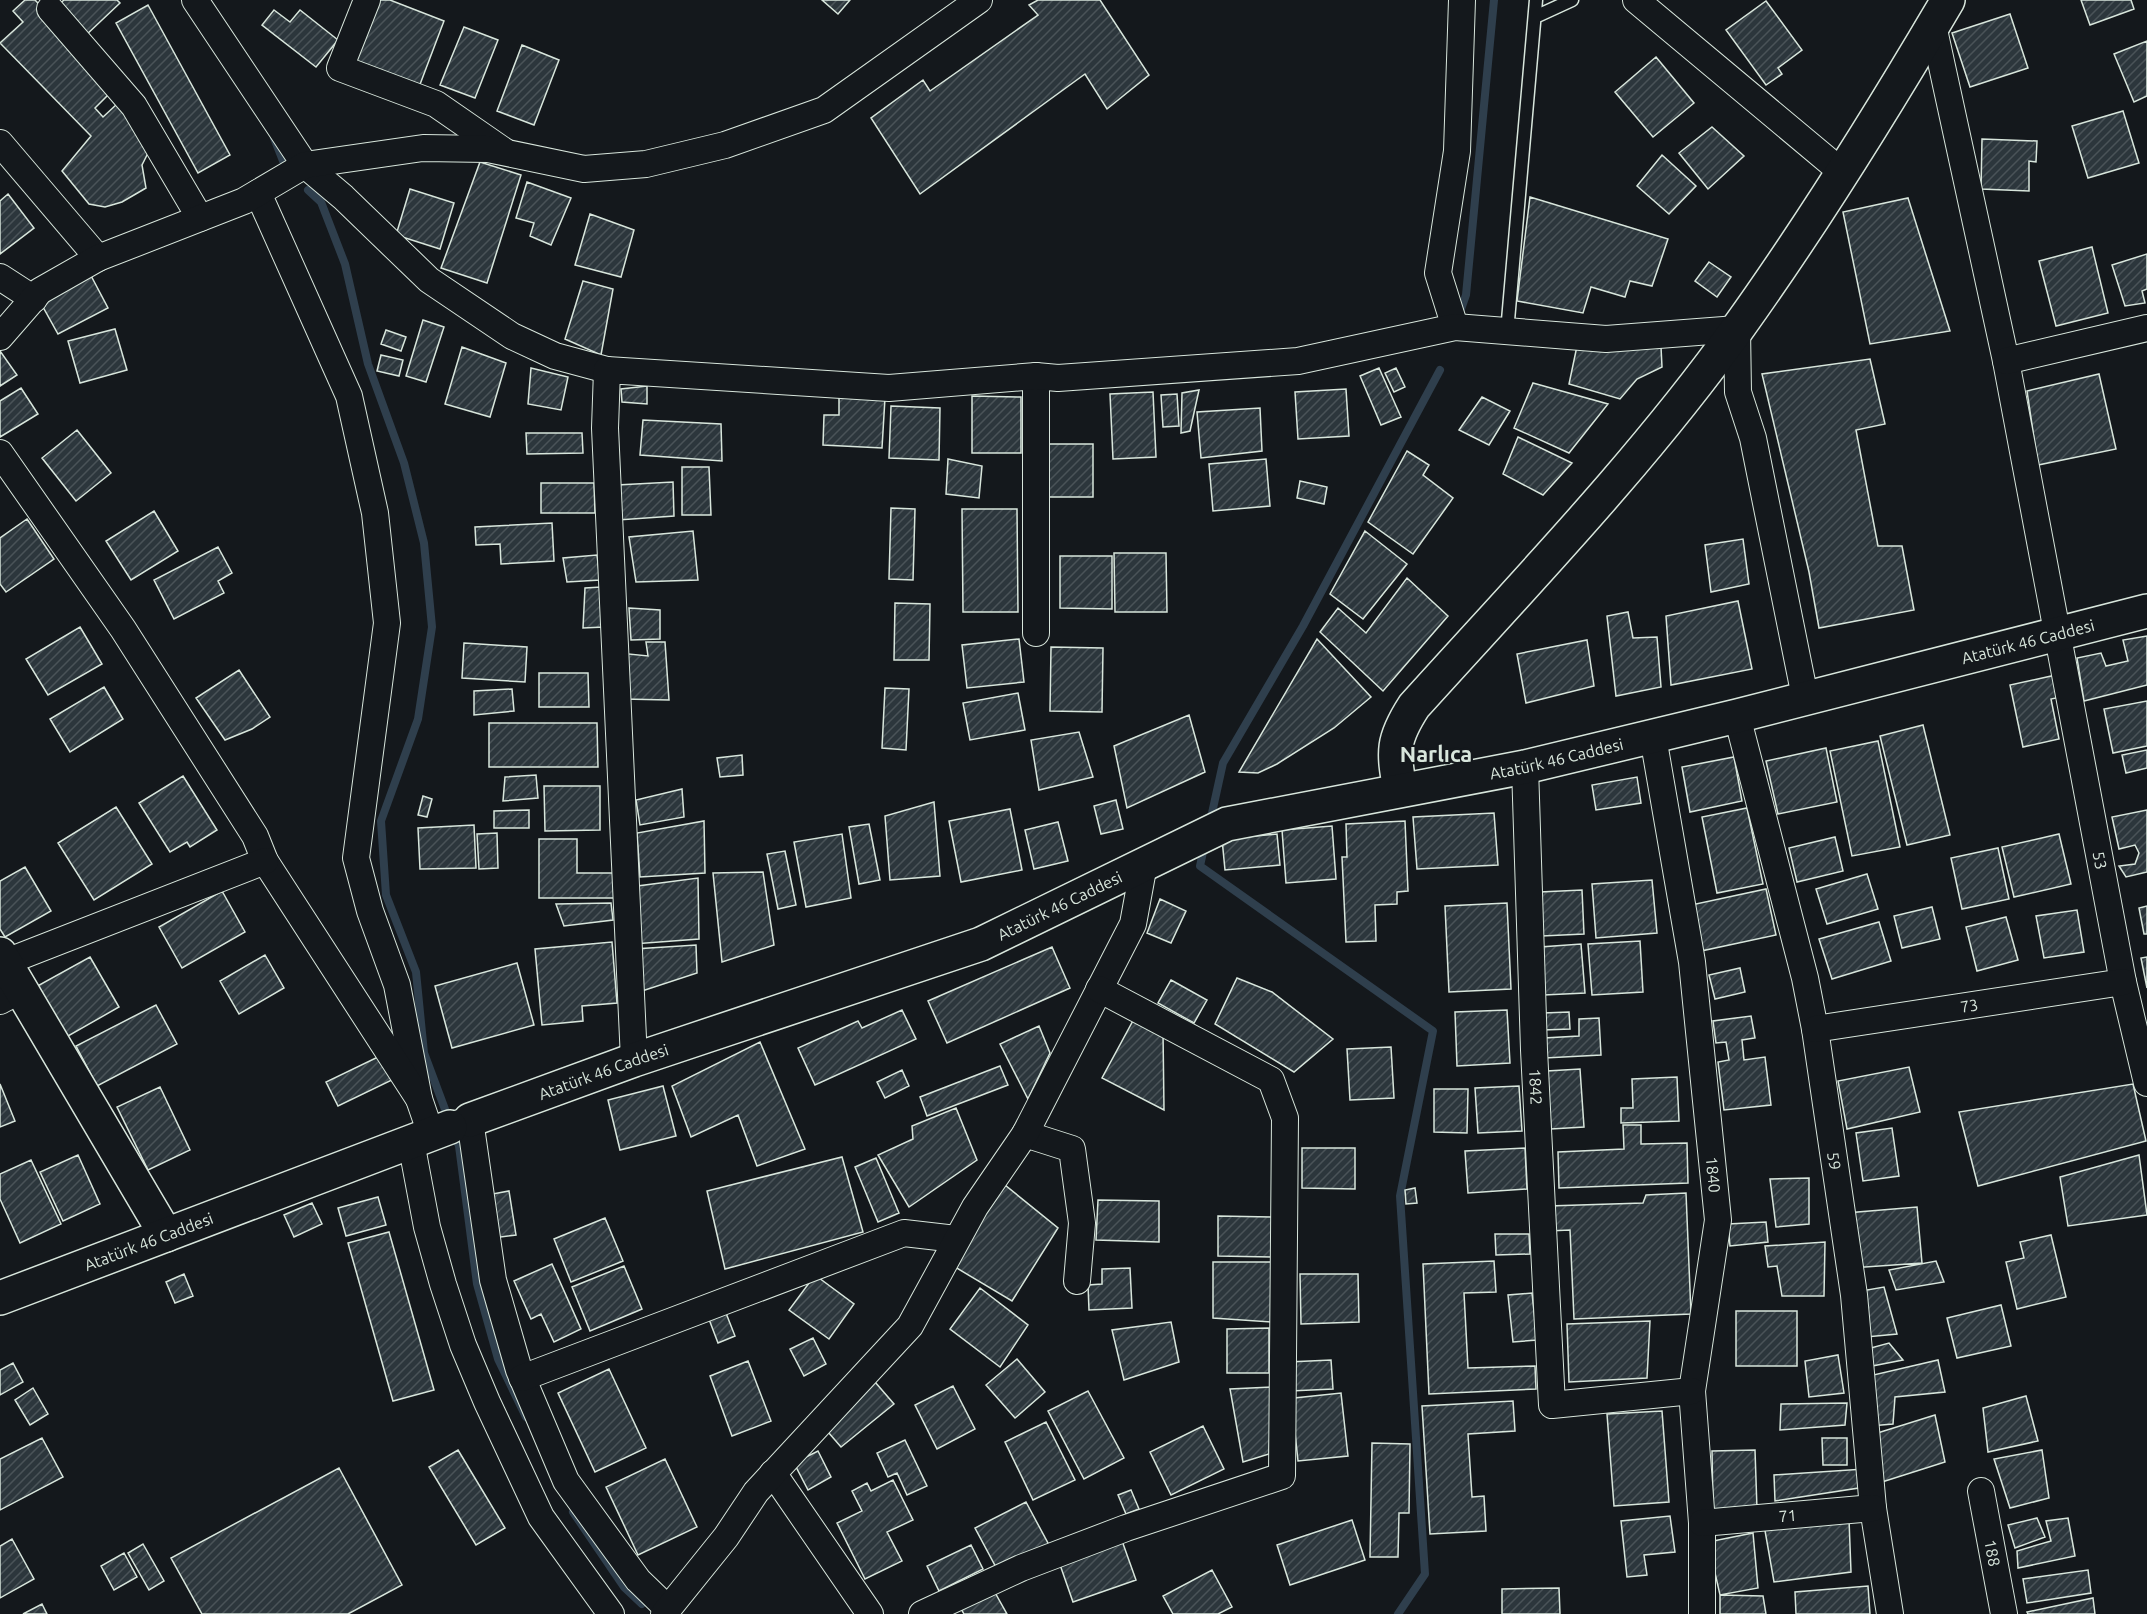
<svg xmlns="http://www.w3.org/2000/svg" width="2147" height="1614" font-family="Ubuntu,sans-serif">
  <defs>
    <pattern id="building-hatch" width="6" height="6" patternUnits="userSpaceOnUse" patternTransform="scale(1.5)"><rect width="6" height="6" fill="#2c363c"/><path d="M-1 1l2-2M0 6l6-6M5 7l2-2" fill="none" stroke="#4a5358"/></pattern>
  </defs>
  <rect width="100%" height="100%" fill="#14181c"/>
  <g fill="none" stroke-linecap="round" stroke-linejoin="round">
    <!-- stream -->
    <path stroke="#2f3f4d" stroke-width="8" d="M274 138 287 171
      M308 190 321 202 345 264 368 364 404 463 424 543 432 627 418 719 381 821 386 895 416 972 424 1053 449 1120
      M1459 315 1466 295 1494 0
      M1210 822 1223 763 1303 626 1440 370
      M1205 843 1200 866 1433 1031 1400 1196 1425 1574 1398 1614
      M454 1133 459 1146 477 1284 498 1359 526 1417
      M573 1512 624 1587 642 1604"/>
  </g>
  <!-- building -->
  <path fill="url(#building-hatch)" stroke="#d8e6dc" stroke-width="1.5" d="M25 0H35L105 73 110 93 95 108 103 117 117 104 152 145 142 165 146 188 122 202 105 207 89 204 62 171 91 136 0 43 23 22 13 11Z
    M64 0H117L120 3 84 37 56 7Z
    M376 0H390L444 21 419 87 352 61Z
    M822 0H850L838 14Z
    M1038 0H1100L1149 75 1107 109 1085 74 920 194 871 118 923 80 930 91 1038 15 1029 5Z
    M2081 0H2131L2134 9 2090 25Z
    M1766 1 1802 50 1778 68 1782 74 1766 85 1726 30Z
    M148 5 230 155 198 173 116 23Z
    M274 10 290 22 300 10 338 40 316 67 262 25Z
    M2010 14 2028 68 1970 87 1952 33Z
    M464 27 498 40 475 98 440 85Z
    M2147 41V96L2134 102 2114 54Z
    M522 45 559 60 534 125 497 111Z
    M1656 57 1694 103 1653 137 1615 92Z
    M2123 111 2139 163 2088 178 2072 126Z
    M1712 127 1744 156 1708 189 1679 153Z
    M1982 139 2037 141 2036 162 2029 161V191L1981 189Z
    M1662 155 1696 186 1669 214 1637 186Z
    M480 162 521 175 487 283 441 268Z
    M527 182 571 198 551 245 530 236 534 223 516 218Z
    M410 189 454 203 440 249 396 235Z
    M8 194 34 228 0 254V201Z
    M1530 197 1668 239 1652 286 1630 281 1625 297 1591 287 1583 313 1517 301Z
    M1908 198 1950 331 1870 344 1843 212Z
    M590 214 634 230 621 277 575 265Z
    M2092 247 2108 313 2056 326 2039 261Z
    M2147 254V289L2142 291 2145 303 2125 306 2112 265Z
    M1709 262 1731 277 1717 297 1695 281Z
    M88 270 108 308 58 334 38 298Z
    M583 281 613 289 601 355 565 339Z
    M423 320 444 327 426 382 406 376Z
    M115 329 127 370 80 383 68 341Z
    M386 330 406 337 401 351 381 344Z
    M1577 346 1661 347 1662 367 1637 379 1620 399 1569 384Z
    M462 347 506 363 490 417 445 404Z
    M0 351 17 375 0 386Z
    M381 355 403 360 399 376 377 371Z
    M1870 359 1885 424 1856 430 1878 546H1902L1914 610 1819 628 1809 572 1762 374Z
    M531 368 568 377 561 410 528 404Z
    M1379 368 1401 417 1381 425 1360 376Z
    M1396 368 1405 387 1394 392 1385 373Z
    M2099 374 2116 449 2038 465 2027 391Z
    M1533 383 1608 404 1569 453 1514 428Z
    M647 386V404L622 402 621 389Z
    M21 388 38 414 0 437V401Z
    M1346 389 1349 436 1298 439 1295 392Z
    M1199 390 1190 431 1181 433 1182 393Z
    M1153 392 1156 457 1113 459 1110 394Z
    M1177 394 1179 426 1163 427 1161 395Z
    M972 396 1021 397V453H972Z
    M839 397 885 398 882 448 823 445 824 415H839Z
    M1482 397 1510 411 1489 445 1459 430Z
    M891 406 940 408 939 460 889 458Z
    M1260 408 1262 451 1201 458 1197 412Z
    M643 420 721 424 722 461 640 455Z
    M77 430 111 473 76 501 42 458Z
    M526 433H582L583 453 527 454Z
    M1518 437 1572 463 1543 495 1503 474Z
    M1044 444H1093V497H1044Z
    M1407 451 1429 465 1423 475 1453 498 1413 554 1368 522Z
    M948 459 982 466 979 498 946 494Z
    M1266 459 1270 506 1213 511 1209 464Z
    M682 467H709L711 515H682Z
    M1300 481 1327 487 1324 504 1297 498Z
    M673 482 674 516 618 520 617 485Z
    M541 483H594L595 513H541Z
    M891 508 915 509 913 580 889 579Z
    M962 509H1017L1018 612H963Z
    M154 511 178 551 131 580 106 541Z
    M27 519 54 559 6 592 0 584V538Z
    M552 523 554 561 501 564 500 544 476 545 475 527Z
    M693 531 698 580 636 582 629 537Z
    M1365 531 1407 564 1363 619 1330 594Z
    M1743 539 1749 584 1711 592 1705 545Z
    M218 547 232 573 218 581 224 593 174 619 154 580Z
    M1114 553H1166L1167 612H1115Z
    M597 555 600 580 567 582 563 558Z
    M1060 556H1112V609L1060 608Z
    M1407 578 1448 616 1383 691 1320 632 1338 608 1366 633Z
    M601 587 604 627 583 628 585 588Z
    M1738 601 1752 669 1671 685 1666 616Z
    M895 603 930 604 929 660H894Z
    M629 608 660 610V639L631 640Z
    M1628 612 1633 638 1657 637 1661 687 1616 696 1607 616Z
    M80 627 102 664 48 695 26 659Z
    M2147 636V685L2084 701 2077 658 2101 653 2106 666 2128 661 2123 640Z
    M1019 639 1024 682 967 688 962 645Z
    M1317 639 1371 697 1334 728 1277 764 1258 773 1239 772Z
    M1587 640 1594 686 1526 703 1517 654Z
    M646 642H665L669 700 623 699 619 653 648 656Z
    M464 643 527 647 525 682 462 678Z
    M1051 647 1103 648 1102 712 1050 711Z
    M239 670 270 717 252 729 225 740 196 698Z
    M539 673H588L589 707H539Z
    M2056 675 2061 697 2051 699 2059 739 2023 747 2010 685Z
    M104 687 123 719 70 752 50 719Z
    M885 688 909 689 906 750 882 748Z
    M512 689 514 711 474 715V691Z
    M1018 693 1025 730 970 740 963 703Z
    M2147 701V746L2113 753 2104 709Z
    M1189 715 1205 772 1127 808 1114 746Z
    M489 723H597L598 767H489Z
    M1923 725 1950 835 1907 845 1880 736Z
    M1079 732 1093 777 1039 790 1031 740Z
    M1878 741 1900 847 1852 856 1830 751Z
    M1826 748 1837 802 1778 814 1766 761Z
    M2147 750V768L2126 773 2122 755Z
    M742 755 743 775 720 777 717 758Z
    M1734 757 1742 801 1690 812 1682 767Z
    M536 775 538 798 503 801 505 777Z
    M183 776 217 830 190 847 187 842 170 852 139 803Z
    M1637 777 1641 803 1596 810 1592 785Z
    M544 786H600V830L545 831Z
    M682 789 684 817 640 825 636 800Z
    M423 796 432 799 427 817 418 815Z
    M1116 800 1123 829 1101 834 1094 806Z
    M934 802 940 876 890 880 885 816Z
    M116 807 152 864 94 900 58 843Z
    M1747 808 1763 884 1717 893 1702 817Z
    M1010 809 1022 870 961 882 949 821Z
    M529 810V828H494V811Z
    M2147 810V872L2126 877 2119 866 2135 864 2139 853 2135 845 2119 849 2112 817Z
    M1494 813 1498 865 1417 869 1413 817Z
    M704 821 705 873 640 877 637 833Z
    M1405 821 1408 891 1397 892V904L1375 905 1376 941 1346 942 1342 857H1347L1346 824Z
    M1058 822 1068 861 1034 869 1025 830Z
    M869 824 880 880 859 884 849 827Z
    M474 825 476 868 420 869 418 828Z
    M1332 826 1336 879 1286 883 1282 830Z
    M497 833 498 868 479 869 477 834Z
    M842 834 851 898 806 907 794 842Z
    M1277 834 1280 865 1225 870 1222 839Z
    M2059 834 2071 884 2014 897 2002 847Z
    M1835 837 1843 871 1797 882 1789 848Z
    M539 839H577V873H618V898H539Z
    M1998 848 2009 899 1962 909 1951 858Z
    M785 851 796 905 778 909 767 854Z
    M25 867 51 911 5 937 0 929V881Z
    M763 872 774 945 722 962 713 873Z
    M1867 874 1878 909 1827 924 1816 889Z
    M698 878 699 939 633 944 630 887Z
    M1652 880 1657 933 1596 938 1592 884Z
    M1766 889 1776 935 1701 951 1691 905Z
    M1582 890 1584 934 1542 936 1540 892Z
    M222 891 245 932 182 968 159 927Z
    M1160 899 1186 911 1171 943 1147 933Z
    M611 903 613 920 564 926 556 904Z
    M1507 903 1511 989 1449 992 1445 906Z
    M2147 906V934H2144L2139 908Z
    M1932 907 1940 939 1902 948 1894 916Z
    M2077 910 2084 952 2044 958 2036 916Z
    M2006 917 2018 960 1977 971 1966 927Z
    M1879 922 1891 961 1832 979 1819 939Z
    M1640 941 1643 992 1592 995 1588 944Z
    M612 942 617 1003 582 1006 583 1021 542 1025 535 949Z
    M1581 944 1585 993 1544 995 1540 947Z
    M696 945 697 973 639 992 634 949Z
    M1052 947 1070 988 947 1043 928 1001Z
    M265 955 284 988 239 1014 220 981Z
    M90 957 119 1007 61 1040 32 989Z
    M2147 957V988L2141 958Z
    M517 963 534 1025 452 1048 435 986Z
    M1740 968 1745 992 1715 999 1709 975Z
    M1237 978 1272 992 1333 1039 1294 1072 1215 1024Z
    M1171 980 1207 1000 1194 1023 1158 1003Z
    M156 1005 177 1044 97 1086 76 1046Z
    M902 1010 916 1039 815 1085 798 1048 858 1021 862 1028Z
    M1507 1010 1510 1063 1457 1066 1455 1012Z
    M1569 1012 1570 1029 1543 1030V1013Z
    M1751 1016 1755 1038 1742 1040 1744 1060 1765 1057 1771 1105 1724 1110 1718 1062 1729 1060 1726 1042 1716 1043 1713 1021Z
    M1135 1017 1163 1031 1164 1110 1102 1078Z
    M1599 1018 1601 1055 1545 1058 1544 1038 1579 1036V1019Z
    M1039 1026 1050 1053 1028 1099 1000 1044Z
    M760 1042 805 1149 757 1166 738 1115 691 1137 672 1086Z
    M1391 1047 1394 1098 1350 1100 1347 1049Z
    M382 1055 394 1079 338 1106 326 1082Z
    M1000 1066 1008 1085 927 1116 920 1097Z
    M1909 1067 1920 1112 1847 1129 1838 1081Z
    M1580 1069 1584 1127 1551 1129 1547 1071Z
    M902 1070 909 1086 885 1098 877 1082Z
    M1677 1077 1679 1121 1621 1123V1108H1633L1632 1079Z
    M0 1084 15 1121 0 1127Z
    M2133 1084 2146 1141 1978 1186 1959 1112Z
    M663 1086 676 1136 620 1150 608 1100Z
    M1519 1086 1522 1131 1478 1133 1475 1088Z
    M160 1087 190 1150 148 1170 117 1107Z
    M1434 1089H1468L1467 1133 1434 1132Z
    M956 1108 977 1160 909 1207 878 1155 913 1139 912 1126Z
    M1623 1125H1641V1144L1687 1143 1688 1183 1559 1188 1558 1152 1624 1149Z
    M1892 1128 1899 1176 1863 1181 1856 1133Z
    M1302 1148H1355V1189L1302 1188Z
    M1525 1148 1527 1189 1468 1193 1465 1151Z
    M78 1155 100 1204 63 1221 40 1172Z
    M2139 1155 2147 1215 2068 1226 2060 1177Z
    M842 1157 863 1232 725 1269 707 1191Z
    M876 1158 899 1213 878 1222 855 1167Z
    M31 1160 61 1224 20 1243 0 1199V1174Z
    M1809 1178V1224L1776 1227 1770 1179Z
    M1000 1181 1058 1228 1012 1301 955 1267Z
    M1415 1188 1417 1203 1406 1204 1405 1190Z
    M509 1191 516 1235 493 1238 487 1195Z
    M1686 1193 1691 1314 1574 1319 1570 1230 1548 1231V1206L1643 1203 1646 1195Z
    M378 1197 386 1225 346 1236 338 1208Z
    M1098 1200 1159 1201V1242L1096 1240Z
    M312 1203 322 1224 294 1237 284 1215Z
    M1917 1207 1922 1263 1851 1268 1846 1213Z
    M1218 1216 1275 1217 1274 1257 1218 1256Z
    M605 1218 623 1261 571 1282 554 1239Z
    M1766 1222 1768 1242 1730 1246 1728 1224Z
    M389 1232 434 1390 393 1401 348 1243Z
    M1495 1234H1529L1530 1254 1496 1255Z
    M2051 1235 2066 1297 2017 1309 2006 1262 2024 1258 2020 1242Z
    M1825 1242 1824 1296H1782L1777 1266 1768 1267 1765 1246Z
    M1494 1261 1496 1292 1464 1293 1468 1368 1535 1366 1536 1389 1429 1394 1423 1264Z
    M1936 1261 1944 1282 1896 1290 1889 1270Z
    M1213 1262H1271V1322L1213 1318Z
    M552 1264 581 1329 554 1342 541 1314 531 1319 514 1281Z
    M624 1266 642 1309 590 1331 572 1287Z
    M1130 1268 1132 1308 1089 1310 1088 1285 1102 1284V1269Z
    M184 1274 193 1296 175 1303 166 1282Z
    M1300 1274H1358L1359 1322 1301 1324Z
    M815 1275 854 1304 829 1339 789 1310Z
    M1884 1287 1897 1334 1866 1337 1861 1291Z
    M980 1288 1028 1325 1000 1367 950 1329Z
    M1532 1293 1537 1340 1513 1342 1508 1295Z
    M2001 1305 2011 1346 1957 1358 1947 1318Z
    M724 1308 735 1336 718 1343 707 1314Z
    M1736 1311H1797V1366H1736Z
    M1650 1321 1647 1378 1569 1382 1567 1324Z
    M1171 1322 1179 1362 1124 1380 1112 1330Z
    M1269 1328V1373H1227V1329Z
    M813 1338 826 1364 804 1376 790 1349Z
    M1889 1343 1903 1360 1867 1367V1349Z
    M1838 1355 1844 1393 1809 1397 1805 1361Z
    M1017 1359 1045 1392 1015 1418 986 1385Z
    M1331 1360 1333 1389 1290 1391 1288 1362Z
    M1938 1360 1945 1392 1895 1397 1893 1424 1870 1426 1869 1376Z
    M748 1361 771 1421 732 1436 710 1376Z
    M13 1363 23 1382 0 1395V1370Z
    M609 1369 646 1448 595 1472 558 1393Z
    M875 1382 894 1404 841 1447 822 1425Z
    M953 1386 975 1429 937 1449 915 1405Z
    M1272 1387 1269 1454 1243 1462 1230 1389Z
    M33 1388 48 1414 30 1425 15 1400Z
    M1088 1391 1124 1458 1084 1479 1048 1411Z
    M1341 1393 1348 1456 1298 1461 1294 1423 1285 1399Z
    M2026 1396 2038 1441 1988 1452 1983 1408Z
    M1513 1401 1515 1431 1468 1434 1472 1497 1484 1496 1486 1531 1430 1534 1422 1406Z
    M1847 1403 1845 1425 1780 1430 1781 1404Z
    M1662 1411 1669 1502 1614 1506 1607 1414Z
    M1935 1415 1945 1462 1882 1482 1871 1435Z
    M1046 1422 1075 1480 1033 1500 1005 1442Z
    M1203 1426 1224 1469 1171 1495 1150 1452Z
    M42 1438 63 1477 0 1510V1459Z
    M1822 1438H1847V1465H1823Z
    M905 1440 927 1486 907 1495 897 1473 888 1477 877 1453Z
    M1372 1443 1410 1444 1409 1513H1399L1398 1557H1370Z
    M458 1450 505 1528 476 1545 429 1467Z
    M1755 1450 1757 1509 1713 1510 1712 1451Z
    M2042 1450 2049 1498 2010 1508 1994 1459Z
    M818 1451 831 1477 808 1490 794 1463Z
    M665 1459 697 1527 638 1555 606 1487Z
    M339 1468 402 1585 348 1614H202L171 1558Z
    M1864 1469 1865 1487 1775 1501 1774 1475Z
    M893 1480 913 1520 887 1532 902 1561 865 1579 837 1523 862 1511 852 1491 867 1483 871 1491Z
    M1131 1490 1139 1509 1126 1514 1118 1495Z
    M1026 1502 1049 1545 998 1571 975 1528Z
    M1670 1516 1675 1552 1644 1555 1647 1575 1627 1577 1621 1521Z
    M2037 1518 2045 1537 2015 1548 2008 1525Z
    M2068 1518 2075 1556 2018 1568 2017 1551 2051 1541 2046 1521Z
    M1849 1519 1851 1572 1774 1582 1764 1525Z
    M1352 1520 1365 1560 1290 1585 1277 1545Z
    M1753 1533 1758 1588 1720 1595 1708 1542Z
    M1121 1538 1136 1580 1073 1602 1058 1559Z
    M12 1539 34 1579 0 1598V1546Z
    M143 1544 164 1581 149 1590 128 1553Z
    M971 1545 983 1569 939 1591 927 1566Z
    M124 1553 137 1577 114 1590 101 1566Z
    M1212 1570 1232 1607 1218 1614H1173L1163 1596Z
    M2088 1570 2091 1593 2027 1603 2023 1579Z
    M1868 1586 1870 1614H1796L1795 1592Z
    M1559 1588 1560 1614H1502V1589Z
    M993 1589 1007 1614H964L960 1607Z
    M1720 1595 1763 1596 1766 1614H1720Z
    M2093 1598 2095 1614H2028L2027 1612Z
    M42 1604 47 1614H23Z"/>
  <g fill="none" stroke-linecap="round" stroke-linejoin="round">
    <defs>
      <path id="lane" d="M1535 17 1572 0
        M1507 332 1536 0"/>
      <g id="street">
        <path d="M195 0 305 165 343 197 429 280 512 336 555 356 607 370"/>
        <path d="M367 0 340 68 436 104 504 151"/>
        <path d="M1636 0 1843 173"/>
        <path d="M50 9 134 106 200 218"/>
        <path id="s1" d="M1933 25 2006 361 2123 982 2147 1083"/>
        <path d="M0 143 98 258"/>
        <path d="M258 193 349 396 375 513 387 623 356 858 370 911 397 985 419 1099"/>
        <path d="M0 277 34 299"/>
        <path d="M1455 327 1438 273 1457 151 1462 0"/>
        <path d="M0 337 40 291 98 258 244 201 305 165 423 148 488 149 584 169 646 164 725 145 824 110 979 0"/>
        <path d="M2006 361 2147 328"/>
        <path d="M0 453 123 629 255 836 265 861 419 1099 431 1134"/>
        <path d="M1036 633V376"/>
        <path id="s2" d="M1737 716 1805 978 1815 1029 1854 1295 1873 1508 1890 1614"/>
        <path id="s3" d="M1653 737 1692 962 1718 1220 1692 1391 1702 1523V1614"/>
        <path id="s4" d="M1525 767 1534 1050 1552 1405 1692 1391"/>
        <path d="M6 962 265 861"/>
        <path d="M0 1001 22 989"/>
        <path id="s5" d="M1815 1029 2123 982"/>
        <path d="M634 1060 605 428 607 370 889 388 1036 376 1058 378 1298 361 1455 327 1606 339 1737 329 1738 392 1753 438 1805 697"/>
        <path d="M453 1125 470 1120 493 1280 519 1370 566 1481 638 1580 668 1609"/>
        <path d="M1025 1134 1072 1149 1082 1223 1077 1281"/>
        <path d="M411 1142 427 1227 443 1284 463 1345 487 1402 541 1517 611 1614"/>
        <path d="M522 1378 904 1233 956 1239"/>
        <path d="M773 1473 870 1614"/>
        <path id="s6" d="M1981 1491 2004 1614"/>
        <path id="s7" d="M1702 1523 1873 1508"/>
        <path d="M664 1614 726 1537 756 1492 910 1326 975 1207 1025 1134 1133 924 1144 864"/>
        <path d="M922 1614 1021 1568 1126 1528 1282 1476 1285 1118 1271 1080 1099 989"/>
      </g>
      <g id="secondary">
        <path d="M1400 790C1393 751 1392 740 1414 706 1525 583 1641 463 1738 328 1814 222 1882 112 1948 0"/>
        <path d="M0 954 166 1235"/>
        <path id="s8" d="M470 1120 634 1060 981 944 1227 824 1525 767 1737 716 2147 611"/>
        <path id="s9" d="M0 1298 450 1127"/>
      </g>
    </defs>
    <!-- lane casing -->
    <use href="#lane" stroke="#d8e6dc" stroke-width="15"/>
    <!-- street casing -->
    <use href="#street" stroke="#d8e6dc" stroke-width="28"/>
    <!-- secondary casing -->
    <use href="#secondary" stroke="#d8e6dc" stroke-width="36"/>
    <!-- lane -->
    <use href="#lane" stroke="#14181c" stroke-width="12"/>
    <!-- street -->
    <use href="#street" stroke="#14181c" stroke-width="26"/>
    <!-- secondary -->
    <use href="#secondary" stroke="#14181c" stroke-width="33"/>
  </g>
  <g text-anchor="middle" stroke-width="4.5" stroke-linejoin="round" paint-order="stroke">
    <!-- street labels -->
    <g font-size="16" fill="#d8e6dc" stroke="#14181c">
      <text dy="6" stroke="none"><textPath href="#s8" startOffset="1636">Atatürk 46 Caddesi</textPath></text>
      <text dy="6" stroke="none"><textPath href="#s8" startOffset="1150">Atatürk 46 Caddesi</textPath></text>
      <text dy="6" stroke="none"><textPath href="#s1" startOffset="852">53</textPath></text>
      <text dy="6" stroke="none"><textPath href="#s8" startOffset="628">Atatürk 46 Caddesi</textPath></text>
      <text dy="6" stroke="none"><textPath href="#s5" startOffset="156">73</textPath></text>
      <text dy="6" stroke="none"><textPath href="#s8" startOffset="142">Atatürk 46 Caddesi</textPath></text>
      <text dy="6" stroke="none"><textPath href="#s4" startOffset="320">1842</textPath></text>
      <text dy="6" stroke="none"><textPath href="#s2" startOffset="456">59</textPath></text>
      <text dy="6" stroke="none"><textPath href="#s3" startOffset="442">1840</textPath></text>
      <text dy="6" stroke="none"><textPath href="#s9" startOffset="159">Atatürk 46 Caddesi</textPath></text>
      <text dy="6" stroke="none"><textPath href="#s7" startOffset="86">71</textPath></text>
      <text dy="6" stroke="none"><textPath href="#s6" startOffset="63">188</textPath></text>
    </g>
    <!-- district labels -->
    <g font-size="22" font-weight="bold" fill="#d8e6dc" stroke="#14181c">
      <text x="1436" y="762">Narlıca</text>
    </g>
  </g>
</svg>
